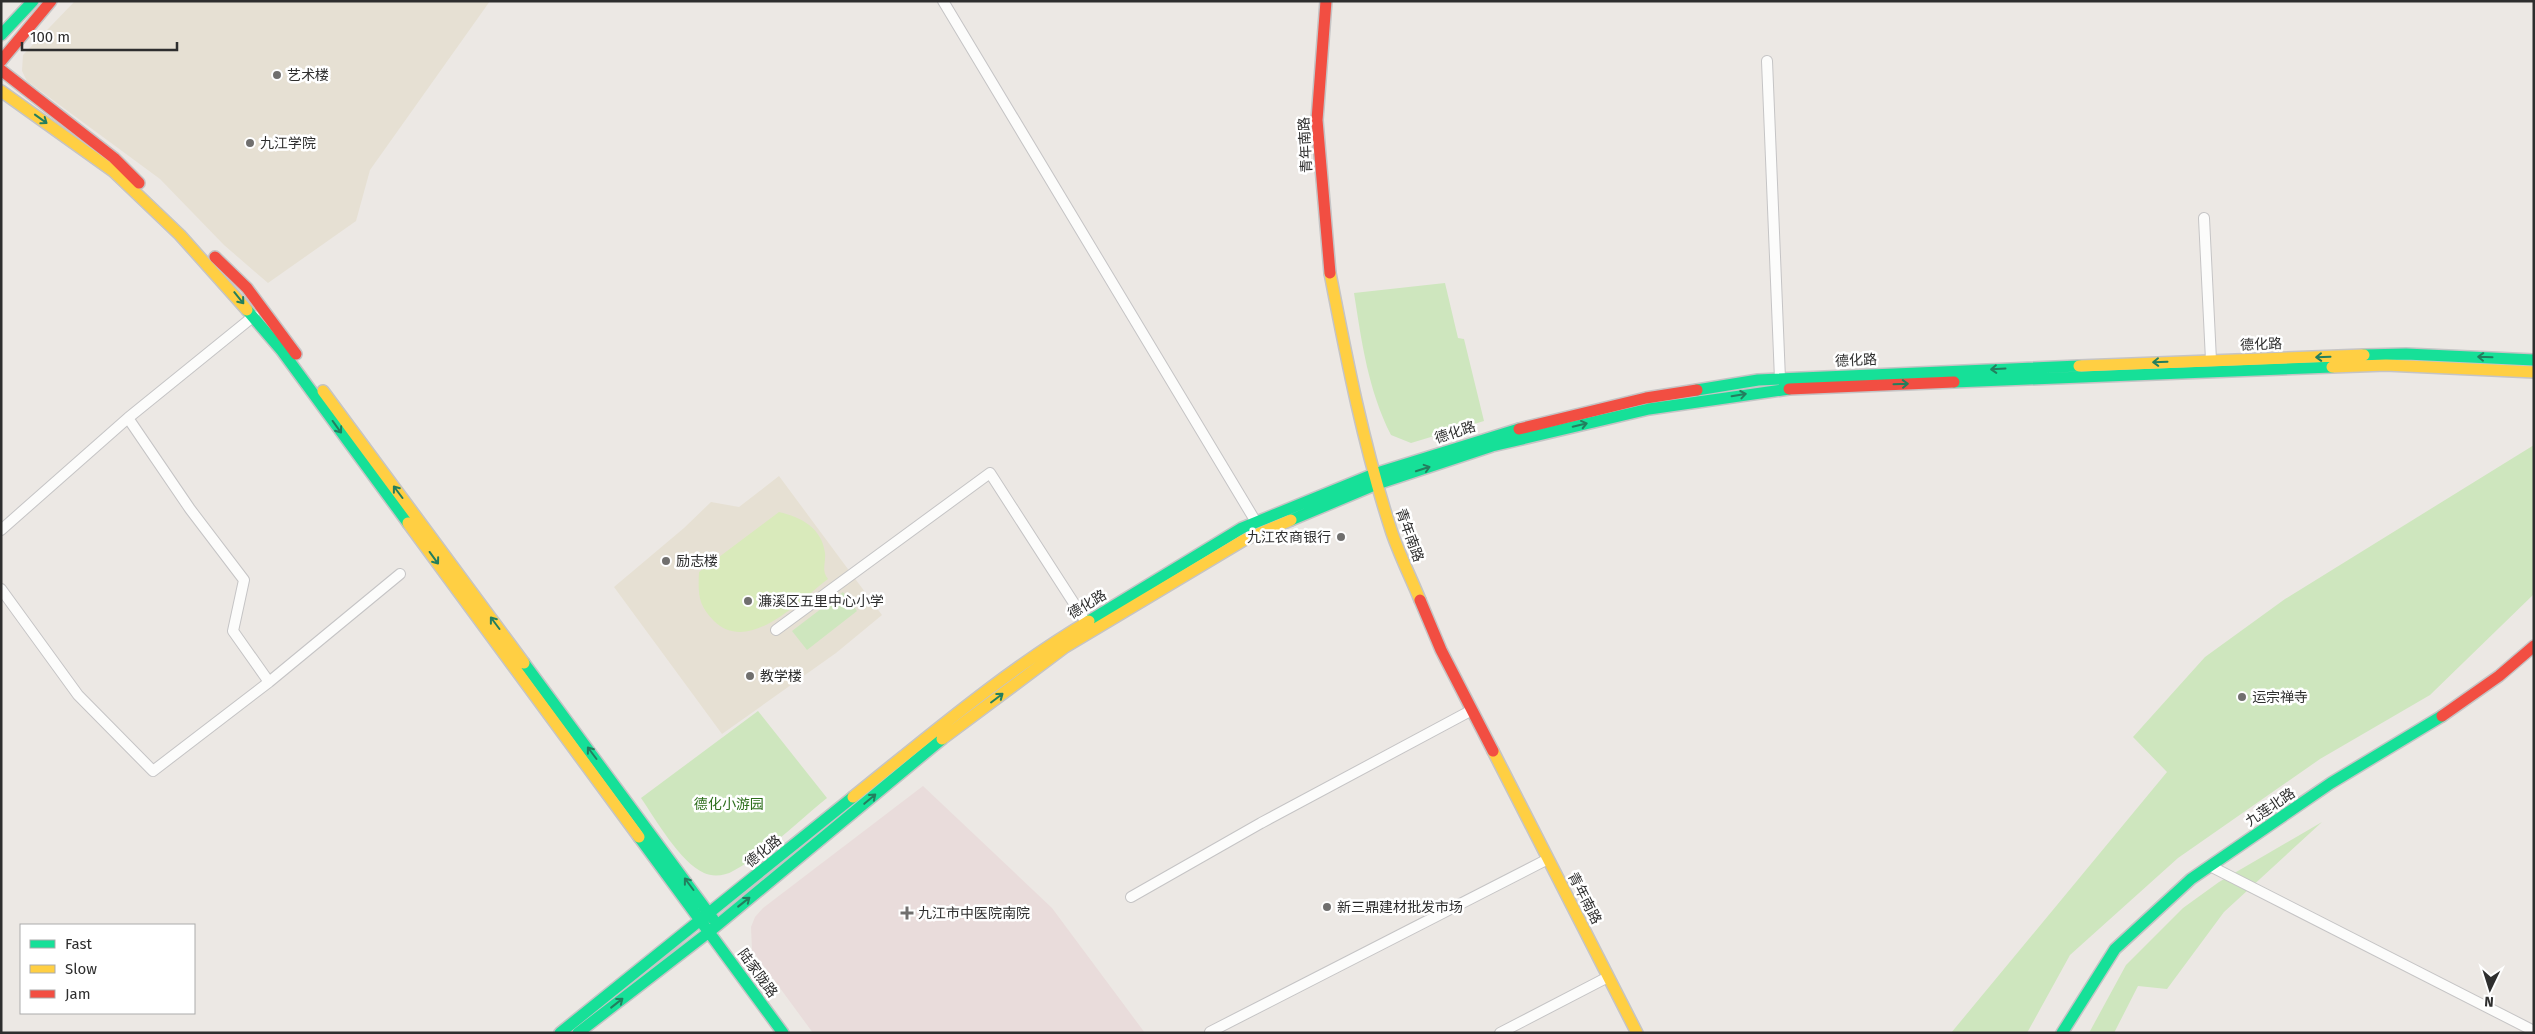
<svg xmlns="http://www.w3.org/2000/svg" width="2535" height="1034" font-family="'Fira Sans','Noto Sans SC',sans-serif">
  <rect width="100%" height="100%" fill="#ece8e4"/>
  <!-- education -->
  <path fill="#e6e0d3" d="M75 1H490L370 170 356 221 268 283 224 245 160 179 27 81 22 71 23 55Z
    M779 476 882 615 836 653 722 734 614 587 684 528 711 502 739 507Z"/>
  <!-- medical -->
  <path fill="#e9dcdb" d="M923 786 1052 908 1145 1033H813L752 950 751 927 755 917 763 908Z"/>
  <!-- green -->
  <path fill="#cee6be" d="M1445 283 1458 338 1464 339 1484 421 1411 443 1391 435C1368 389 1362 344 1354 293Z
    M2534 445V594L2430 695 2320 759 2178 858 2070 955 2027 1033H1951L2167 772 2133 737 2205 657 2285 599Z
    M843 592 857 611 807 650 792 631Z
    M758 711 827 798C797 822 767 853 733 871 725 876 712 877 704 873 680 862 656 820 641 798Z
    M2322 822 2224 912 2167 989 2138 986 2114 1033H2089L2126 965 2183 908 2219 882Z"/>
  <!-- pitch -->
  <path fill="#d9eabb" d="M779 512C801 517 822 528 825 553 826 564 821 570 828 579 799 601 749 655 714 621 698 605 698 594 699 572Z"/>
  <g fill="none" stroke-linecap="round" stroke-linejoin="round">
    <defs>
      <path id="street" d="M943 1 1256 522
        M1767 61 1780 379
        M2204 218 2211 360
        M254 316 128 418 190 509 244 580 233 631 269 682
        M1 530 128 418
        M1 589 78 695 153 771 269 682 400 574
        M776 630 990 473 1086 622
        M2210 866 2534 1031
        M1131 897 1261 823 1472 710
        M1210 1032 1548 859
        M1500 1033 1608 977"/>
      <path id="fast" d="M1 35 33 1
        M247 310 282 351 408 523
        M2364 355 2406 354 2534 360
        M1954 382 2332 367
        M1697 390 1758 380 2079 366
        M1291 520 1377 484 1492 446 1649 409 1789 389
        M1089 621 1242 528 1374 474 1519 429
        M524 663 713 919
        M639 837 783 1033
        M560 1033 853 797
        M578 1033 709 932 942 739
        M2062 1033 2115 949 2191 879 2331 783 2442 716"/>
      <path id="slow" d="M1 91 113 171 180 235 247 310
        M1330 273C1347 361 1364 448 1392 533 1400 556 1411 578 1420 600
        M2079 366 2364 355
        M2332 367 2386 365 2534 372
        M323 391 524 663
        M408 523 639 837
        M942 739 1065 647 1244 540 1291 520
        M1493 751 1637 1033
        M853 797C929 736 1005 671 1089 621"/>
      <path id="jam" d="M1326 1 1317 120 1330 273
        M1 61 51 1
        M1 70 114 158 139 183
        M215 257 247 288 296 354
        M1789 389 1954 382
        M1519 429 1646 398 1697 390
        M1420 600 1441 650 1493 751
        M2442 716 2499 676 2534 646"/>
    </defs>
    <!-- street casing -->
    <use href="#street" stroke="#c5c4c5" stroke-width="12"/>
    <!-- fast casing -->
    <use href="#fast" stroke="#c5c4c5" stroke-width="14"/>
    <!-- slow casing -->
    <use href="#slow" stroke="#c5c4c5" stroke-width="14"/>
    <!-- jam casing -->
    <use href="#jam" stroke="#c5c4c5" stroke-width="14"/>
    <!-- street -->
    <use href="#street" stroke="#fcfcfb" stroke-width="10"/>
    <!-- fast -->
    <use href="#fast" stroke="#16e098" stroke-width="11"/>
    <!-- slow -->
    <use href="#slow" stroke="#ffcf43" stroke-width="11"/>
    <!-- jam -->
    <use href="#jam" stroke="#f24e42" stroke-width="11"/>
  </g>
  <!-- one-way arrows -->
  <defs><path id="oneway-shaft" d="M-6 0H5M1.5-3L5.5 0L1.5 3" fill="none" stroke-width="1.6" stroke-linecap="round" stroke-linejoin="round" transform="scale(1.25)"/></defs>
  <g stroke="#237e5e">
    <use href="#oneway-shaft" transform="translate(41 119) rotate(36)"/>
    <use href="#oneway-shaft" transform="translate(239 298) rotate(51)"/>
    <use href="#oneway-shaft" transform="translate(2323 357) rotate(178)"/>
    <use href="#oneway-shaft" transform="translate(2485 357) rotate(-178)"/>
    <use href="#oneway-shaft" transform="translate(2160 362) rotate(178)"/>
    <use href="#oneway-shaft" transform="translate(1998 369) rotate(177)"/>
    <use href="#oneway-shaft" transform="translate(1901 384) rotate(-2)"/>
    <use href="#oneway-shaft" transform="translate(1739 395) rotate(-9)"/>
    <use href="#oneway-shaft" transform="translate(1580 425) rotate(-13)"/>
    <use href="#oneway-shaft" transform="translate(337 427) rotate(54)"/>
    <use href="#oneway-shaft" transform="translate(1423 469) rotate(-18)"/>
    <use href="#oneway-shaft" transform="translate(398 492) rotate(-127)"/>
    <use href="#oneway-shaft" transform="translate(434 558) rotate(54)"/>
    <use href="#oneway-shaft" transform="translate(495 623) rotate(-127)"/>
    <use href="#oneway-shaft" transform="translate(997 698) rotate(-37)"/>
    <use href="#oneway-shaft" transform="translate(592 753) rotate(-127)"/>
    <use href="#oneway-shaft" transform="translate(870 799) rotate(-40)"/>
    <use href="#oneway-shaft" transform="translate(689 884) rotate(-127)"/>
    <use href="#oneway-shaft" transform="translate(744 902) rotate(-38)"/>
    <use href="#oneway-shaft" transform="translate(617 1003) rotate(-38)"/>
  </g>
  <!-- markers -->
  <g fill="#706f6e" stroke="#fff" stroke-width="2">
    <circle cx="277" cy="75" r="5"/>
    <circle cx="250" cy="143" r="5"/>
    <circle cx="1341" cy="537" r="5"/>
    <circle cx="666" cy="561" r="5"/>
    <circle cx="748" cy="601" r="5"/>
    <circle cx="750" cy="676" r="5"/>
    <circle cx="2242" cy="697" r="5"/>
    <circle cx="1327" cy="907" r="5"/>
    <path d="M904.5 905.5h5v5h5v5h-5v5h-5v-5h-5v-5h5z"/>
  </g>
  <g text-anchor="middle" stroke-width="5" stroke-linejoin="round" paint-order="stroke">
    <!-- poi labels -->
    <g font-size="14" fill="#2e2e2e" stroke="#fff" text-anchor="start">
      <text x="287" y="80">艺术楼</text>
      <text x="260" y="148">九江学院</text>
      <text x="1331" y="542" text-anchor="end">九江农商银行</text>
      <text x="676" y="566">励志楼</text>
      <text x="758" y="606">濂溪区五里中心小学</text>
      <text x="760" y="681">教学楼</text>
      <text x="2252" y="702">运宗禅寺</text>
      <text x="1337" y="912">新三鼎建材批发市场</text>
      <text x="918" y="918">九江市中医院南院</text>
    </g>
    <!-- street labels -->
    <g font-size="14" fill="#2e2e2e" stroke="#fff">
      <text transform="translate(1305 145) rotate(-93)" y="5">青年南路</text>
      <text transform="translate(2261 344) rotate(-2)" y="5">德化路</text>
      <text transform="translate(1856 360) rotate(-3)" y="5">德化路</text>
      <text transform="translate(1455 432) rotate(-18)" y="5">德化路</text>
      <text transform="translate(1410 535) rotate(70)" y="5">青年南路</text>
      <text transform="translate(1087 604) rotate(-31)" y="5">德化路</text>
      <text transform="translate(2270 807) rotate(-34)" y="5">九莲北路</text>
      <text transform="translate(763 851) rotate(-39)" y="5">德化路</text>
      <text transform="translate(1585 898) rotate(63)" y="5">青年南路</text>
      <text transform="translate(758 973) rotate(54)" y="5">陆家陇路</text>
    </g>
    <!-- park labels -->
    <g font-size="14" fill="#2c6e1b" stroke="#fff">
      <text x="729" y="809">德化小游园</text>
    </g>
  </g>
  <!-- border -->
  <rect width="2535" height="1034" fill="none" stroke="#2e2e2e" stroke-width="5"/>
  <!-- legend -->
  <rect x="20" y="924" width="175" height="90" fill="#ffffff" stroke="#ababab"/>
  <rect x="30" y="940" width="25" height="8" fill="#16e098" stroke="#ababab"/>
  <text x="65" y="949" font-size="15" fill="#2e2e2e">Fast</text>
  <rect x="30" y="965" width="25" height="8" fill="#ffcf43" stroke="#ababab"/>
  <text x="65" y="974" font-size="15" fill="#2e2e2e">Slow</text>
  <rect x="30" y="990" width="25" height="8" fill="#f24e42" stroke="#ababab"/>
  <text x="65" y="999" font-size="15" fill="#2e2e2e">Jam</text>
  <!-- north arrow -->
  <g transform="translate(2490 989) rotate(184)" stroke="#ffffff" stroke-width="4" paint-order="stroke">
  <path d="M0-4L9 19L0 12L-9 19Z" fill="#2e2e2e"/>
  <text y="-8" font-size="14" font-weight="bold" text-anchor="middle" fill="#2e2e2e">N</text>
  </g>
  <!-- scale -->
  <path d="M22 42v8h155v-8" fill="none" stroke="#2e2e2e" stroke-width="2.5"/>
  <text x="30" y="42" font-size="15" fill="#2e2e2e" stroke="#ffffff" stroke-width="4" paint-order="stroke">100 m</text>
</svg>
